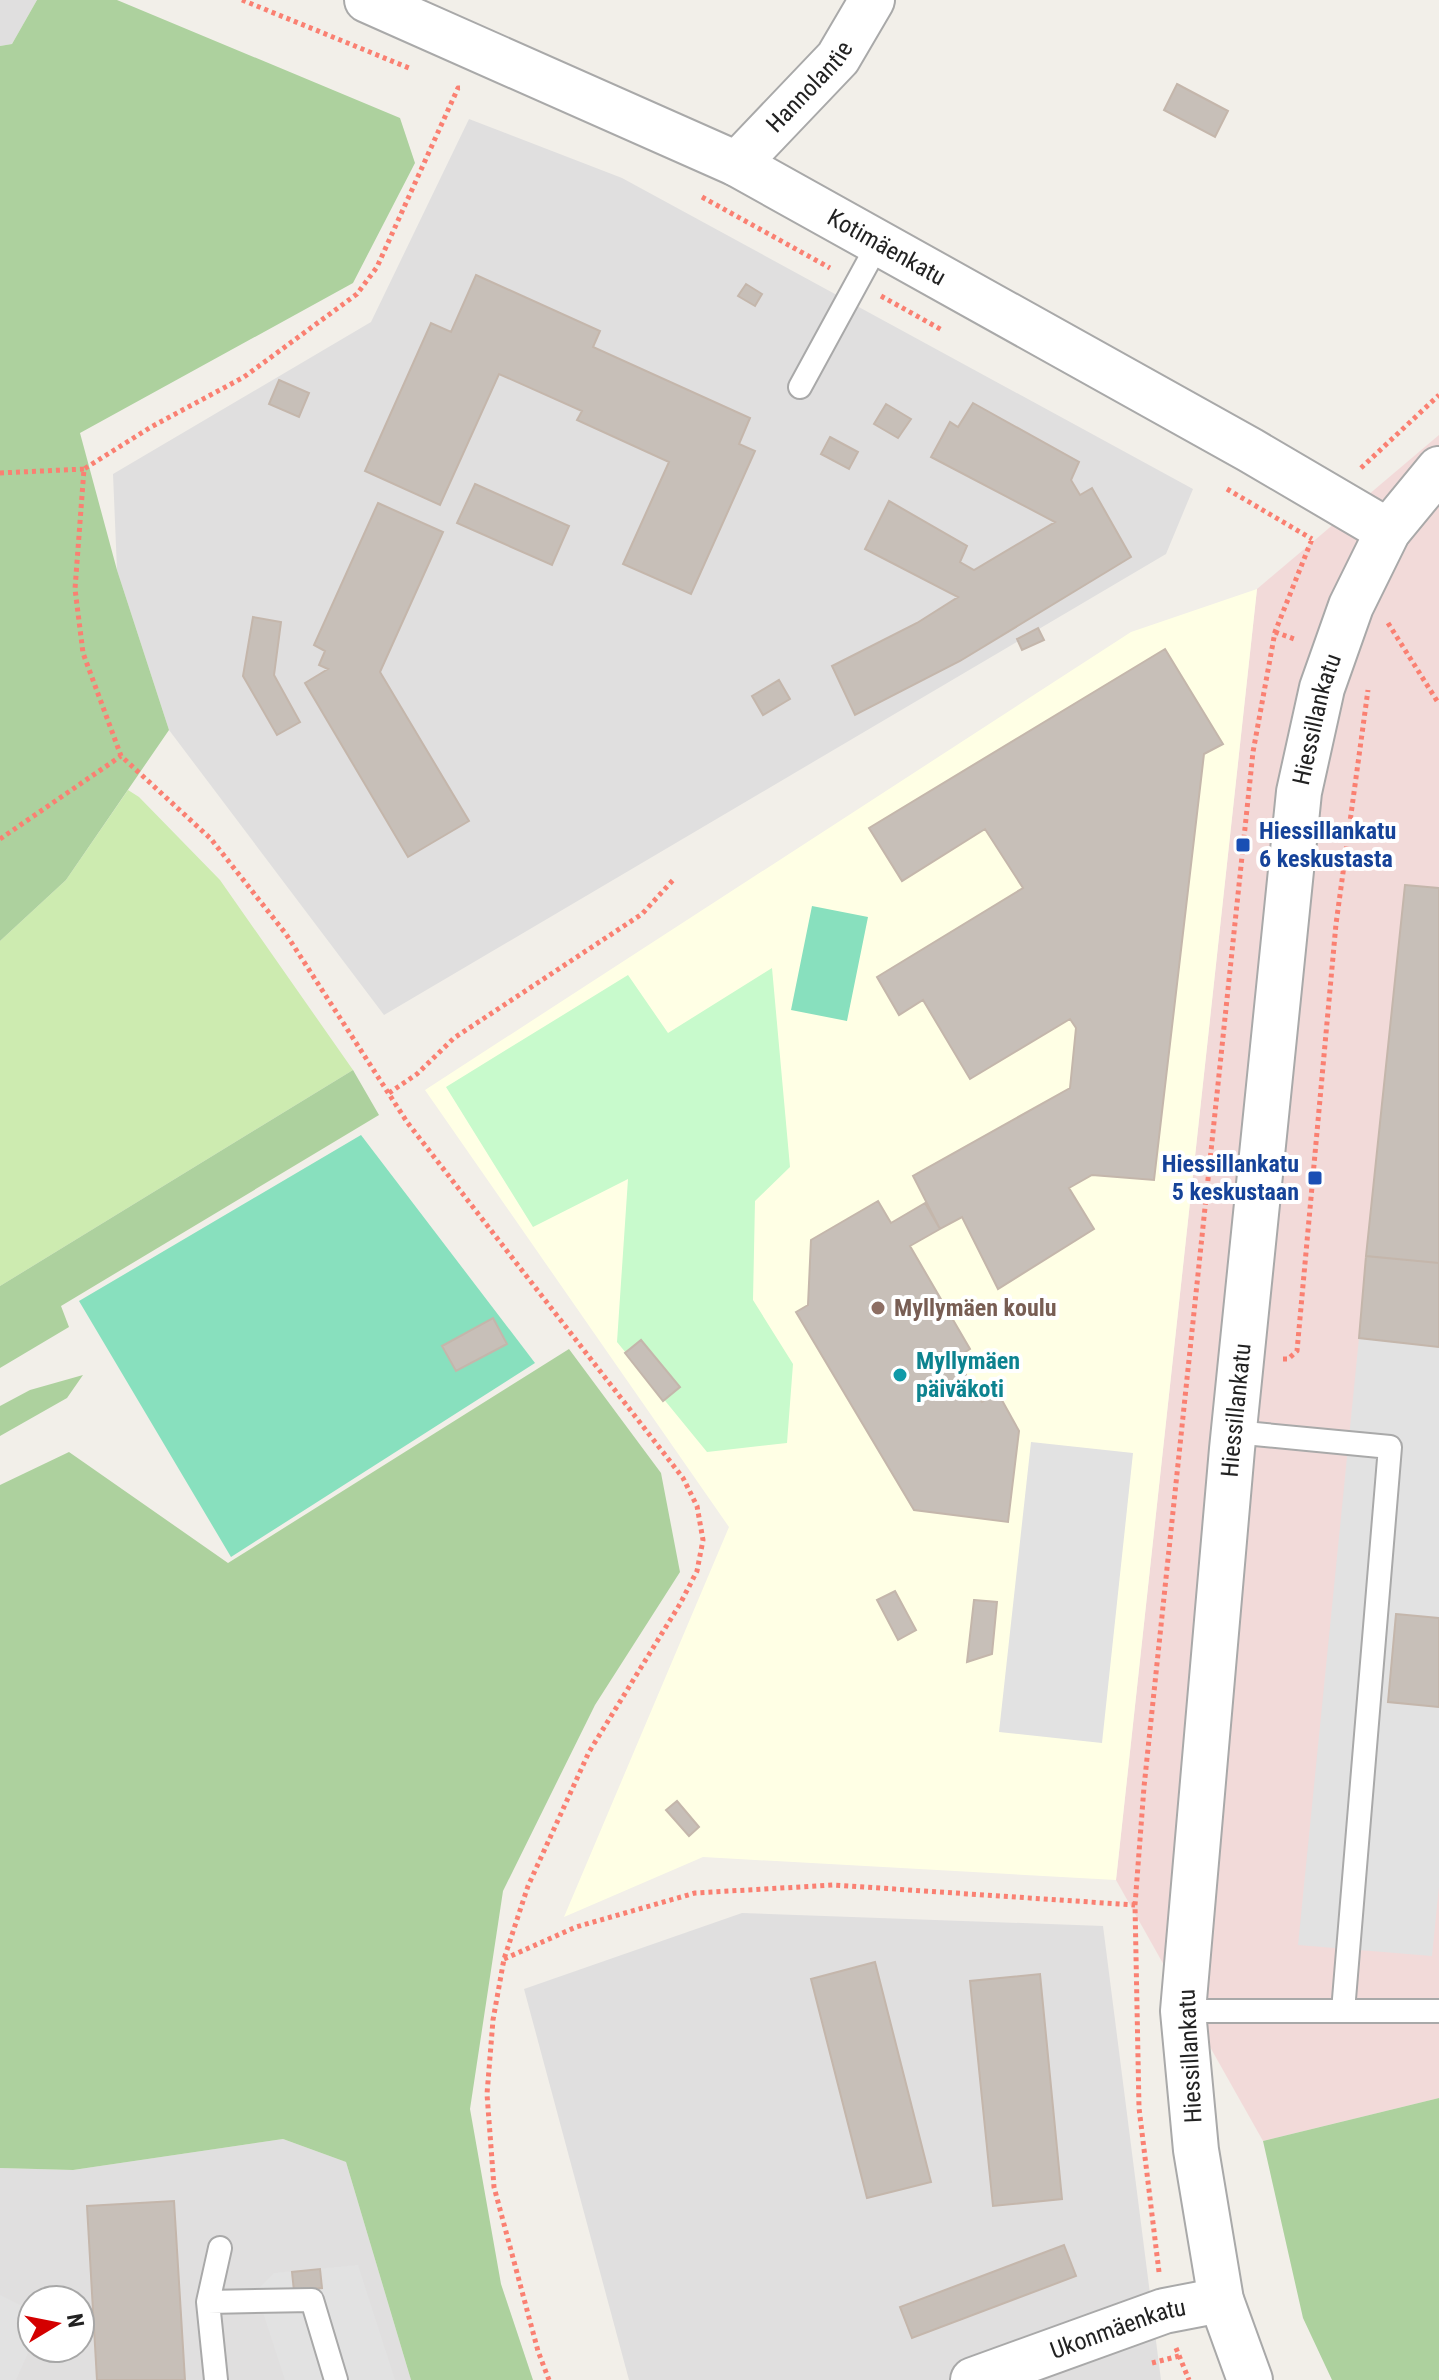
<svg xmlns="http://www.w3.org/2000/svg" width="1439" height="2380" font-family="'Roboto Condensed',sans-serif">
  <rect width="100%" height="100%" fill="#f2efe9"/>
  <!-- residential -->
  <path fill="#e0dfdf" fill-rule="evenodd" d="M0 0H37L12 44 0 46Z
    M469 119 622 178 1193 489 1166 554 384 1015 169 730 117 570 113 474 371 322Z
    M742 1913 1103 1926 1161 2380H629L524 1989Z
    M283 2139 346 2162 411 2380H0V2168L73 2170ZM32 2300H80V2348H32Z"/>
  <!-- commercial -->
  <path fill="#f2dad9" d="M1439 435V2098L1263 2141 1116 1880 1257 589Z"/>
  <!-- education -->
  <path fill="#ffffe5" d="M1257 589 1116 1880 703 1857 564 1917 729 1527 425 1090 1131 632Z"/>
  <!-- grass -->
  <path fill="#cdebb0" d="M128 790 139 797 220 880 353 1070 0 1286V941L66 880Z"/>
  <!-- forest -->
  <path fill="#add19e" d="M37 0H117L400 118 415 163 353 283 80 433 117 570 169 730 66 880 0 941V46L12 44Z
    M353 1070 379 1115 61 1306 69 1327 0 1368V1286Z
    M569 1349 661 1473 680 1572 595 1705 503 1891 470 2109 501 2284 533 2380H411L346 2162 283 2139 73 2170 0 2168V1485L69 1452 228 1563Z
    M83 1375 67 1398 0 1436V1406L30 1390Z
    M1439 2098V2380H1332L1303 2318 1263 2141Z"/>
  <!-- park -->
  <path fill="#c8facc" d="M772 968 790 1167 755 1201 753 1300 793 1364 787 1443 707 1452 617 1342 628 1179 533 1227 446 1087 628 975 668 1033Z"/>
  <!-- pitch -->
  <path fill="#88e0be" d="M812 906 868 917 847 1021 791 1010Z
    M361 1135 535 1363 231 1557 79 1301Z"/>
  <!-- parking -->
  <path fill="#e2e2e2" d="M1359 1338 1439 1347V1886L1432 1956 1298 1945Z
    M1031 1442 1133 1453 1102 1743 999 1732Z
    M358 2265 395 2380H285L256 2291 274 2273Z
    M0 2295 32 2311V2344L16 2380H0Z"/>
  <!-- building -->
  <path fill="#c7bfb8" stroke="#c4b6ab" stroke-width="2" d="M1177 84 1228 111 1215 137 1164 110Z
    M476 275 600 331 593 347 750 418 739 444 755 451 691 594 623 564 669 462 577 420 582 411 499 374 440 505 365 471 431 323 451 332Z
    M746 284 762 294 755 306 738 296Z
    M279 380 309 393 299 417 269 404Z
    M973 403 1079 462 1071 480 1080 495 1092 488 1131 557 960 661 855 715 832 666 917 623 958 597 865 549 889 501 967 546 960 562 974 570 1055 522 931 457 950 422 958 427Z
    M886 404 911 419 898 438 874 424Z
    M830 437 858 452 849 469 821 454Z
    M475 484 569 526 552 565 457 523Z
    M378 503 443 532 380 672 469 821 408 857 305 683 328 669 319 665 325 651 314 645Z
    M253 617 281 622 274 675 300 722 277 735 243 676Z
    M1038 628 1044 640 1022 650 1017 639Z
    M1165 649 1223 744 1204 754 1154 1180 1092 1175 1069 1188 1094 1229 998 1289 962 1217 940 1229 913 1176 1070 1088 1076 1028 1070 1019 970 1079 923 1000 899 1015 877 977 1023 888 985 829 902 881 869 828Z
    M779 680 790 699 763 715 752 696Z
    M1405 885 1439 888V1263L1366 1256Z
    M878 1201 891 1223 925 1203 940 1229 910 1246 970 1349 956 1358 982 1402 998 1393 1019 1431 1008 1522 914 1510 796 1312 808 1305 811 1240Z
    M1366 1256 1439 1263V1347L1359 1338Z
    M493 1318 507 1344 456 1371 442 1346Z
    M641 1340 680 1387 663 1401 625 1353Z
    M895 1591 916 1630 898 1640 877 1600Z
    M974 1600 997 1602 992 1654 967 1662Z
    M1396 1614 1439 1618V1707L1388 1702Z
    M677 1801 699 1827 689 1836 666 1810Z
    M875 1962 931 2182 867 2198 811 1979Z
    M1040 1974 1062 2199 993 2206 970 1981Z
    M174 2201 185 2380H97L87 2206Z
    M1064 2245 1076 2276 912 2338 900 2307Z
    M320 2269 322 2288 294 2291 292 2272Z"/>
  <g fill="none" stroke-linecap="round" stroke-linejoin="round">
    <defs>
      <path id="service" d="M800 387 878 244
        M1234 1432 1390 1447 1343 2011
        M1183 2011H1439
        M208 2302 312 2300 336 2380
        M216 2380 208 2302 220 2248"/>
      <g id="minor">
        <path id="s1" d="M367 0 737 164 1250 450 1388 531"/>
        <path id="s2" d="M737 164 838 58 872 0"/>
        <path id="s3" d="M973 2380 1164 2311 1221 2300"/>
      </g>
      <g id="tertiary">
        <path id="s4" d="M1250 2380 1221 2300 1196 2150 1183 2011 1232 1449 1299 792 1322 688 1351 606 1388 531 1439 469"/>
      </g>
    </defs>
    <!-- service casing -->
    <use href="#service" stroke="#a9a9a9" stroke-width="26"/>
    <!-- minor casing -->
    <use href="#minor" stroke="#a9a9a9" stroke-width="48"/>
    <!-- tertiary casing -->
    <use href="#tertiary" stroke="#a9a9a9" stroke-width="48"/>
    <!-- path -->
    <path stroke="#fa8072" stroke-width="5" stroke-dasharray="4 4" stroke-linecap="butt" d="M242 0 409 68
      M460 88H458L377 267 357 294 244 377 151 427 84 469 75 589 83 653 121 756 211 839 286 934 407 1122 683 1478 697 1506 703 1540 697 1571 680 1604 589 1752 528 1886 504 1959 493 2020 487 2094 494 2187 538 2351 549 2380
      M702 197 830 268
      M881 296 942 330
      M1361 468 1439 395
      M0 473 84 469
      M1227 489 1312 539
      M1388 623 1439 704
      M1275 632 1297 640
      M0 839 121 756
      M389 1093 417 1074 454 1038 642 914 674 879
      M1283 1359H1288L1297 1351 1336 924 1368 690
      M504 1959 576 1927 695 1893 834 1885 1135 1905
      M1159 2272 1139 2108 1135 1905 1144 1787 1253 752 1275 632 1312 539
      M1176 2348 1189 2380
      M1152 2363 1179 2356"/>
    <!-- service -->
    <use href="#service" stroke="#fff" stroke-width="22"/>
    <!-- minor -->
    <use href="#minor" stroke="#fff" stroke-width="44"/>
    <!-- tertiary -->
    <use href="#tertiary" stroke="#fff" stroke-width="44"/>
  </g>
  <!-- markers -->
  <g fill="#1a4fb4" stroke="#fff" stroke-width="3">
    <rect x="1235" y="837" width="16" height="16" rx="4"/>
    <rect x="1307" y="1170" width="16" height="16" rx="4"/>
  </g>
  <circle fill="#8d6e63" stroke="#fff" stroke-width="3" cx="878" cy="1308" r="8"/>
  <circle fill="#0f9aa8" stroke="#fff" stroke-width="3" cx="900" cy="1375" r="8"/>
  <g text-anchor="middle" stroke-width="8" stroke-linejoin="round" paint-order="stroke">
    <!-- street labels -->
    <g font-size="24" fill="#222" stroke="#fff">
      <text dy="8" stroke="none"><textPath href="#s2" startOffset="106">Hannolantie</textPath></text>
      <text dy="8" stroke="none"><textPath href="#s1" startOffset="576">Kotimäenkatu</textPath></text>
      <text dy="8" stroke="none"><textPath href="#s4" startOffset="1676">Hiessillankatu</textPath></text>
      <text dy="8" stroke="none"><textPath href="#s4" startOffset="980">Hiessillankatu</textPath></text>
      <text transform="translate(1190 2056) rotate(-93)" y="8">Hiessillankatu</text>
      <text dy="8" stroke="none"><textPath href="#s3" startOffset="154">Ukonmäenkatu</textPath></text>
    </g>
    <!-- transit labels -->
    <g font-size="24" font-weight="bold" fill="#164399" stroke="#fff" text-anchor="start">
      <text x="1259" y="839">Hiessillankatu<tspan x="1259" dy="28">6 keskustasta</tspan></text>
      <text x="1299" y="1172" text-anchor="end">Hiessillankatu<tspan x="1299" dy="28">5 keskustaan</tspan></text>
    </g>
    <!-- education labels -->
    <g font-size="24" font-weight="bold" fill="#785e54" stroke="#fff" text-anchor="start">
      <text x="894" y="1316">Myllymäen koulu</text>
    </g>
    <!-- culture labels -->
    <g font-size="24" font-weight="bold" fill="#0d838f" stroke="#fff" text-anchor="start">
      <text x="916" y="1369">Myllymäen<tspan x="916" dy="28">päiväkoti</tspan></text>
    </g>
  </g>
  <!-- north arrow -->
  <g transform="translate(56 2324) rotate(80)"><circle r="38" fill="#ffffff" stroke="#a7a7a7" stroke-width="2"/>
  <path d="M0-6L14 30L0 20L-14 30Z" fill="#d40000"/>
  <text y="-12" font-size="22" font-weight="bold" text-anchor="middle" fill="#222222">N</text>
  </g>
</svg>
